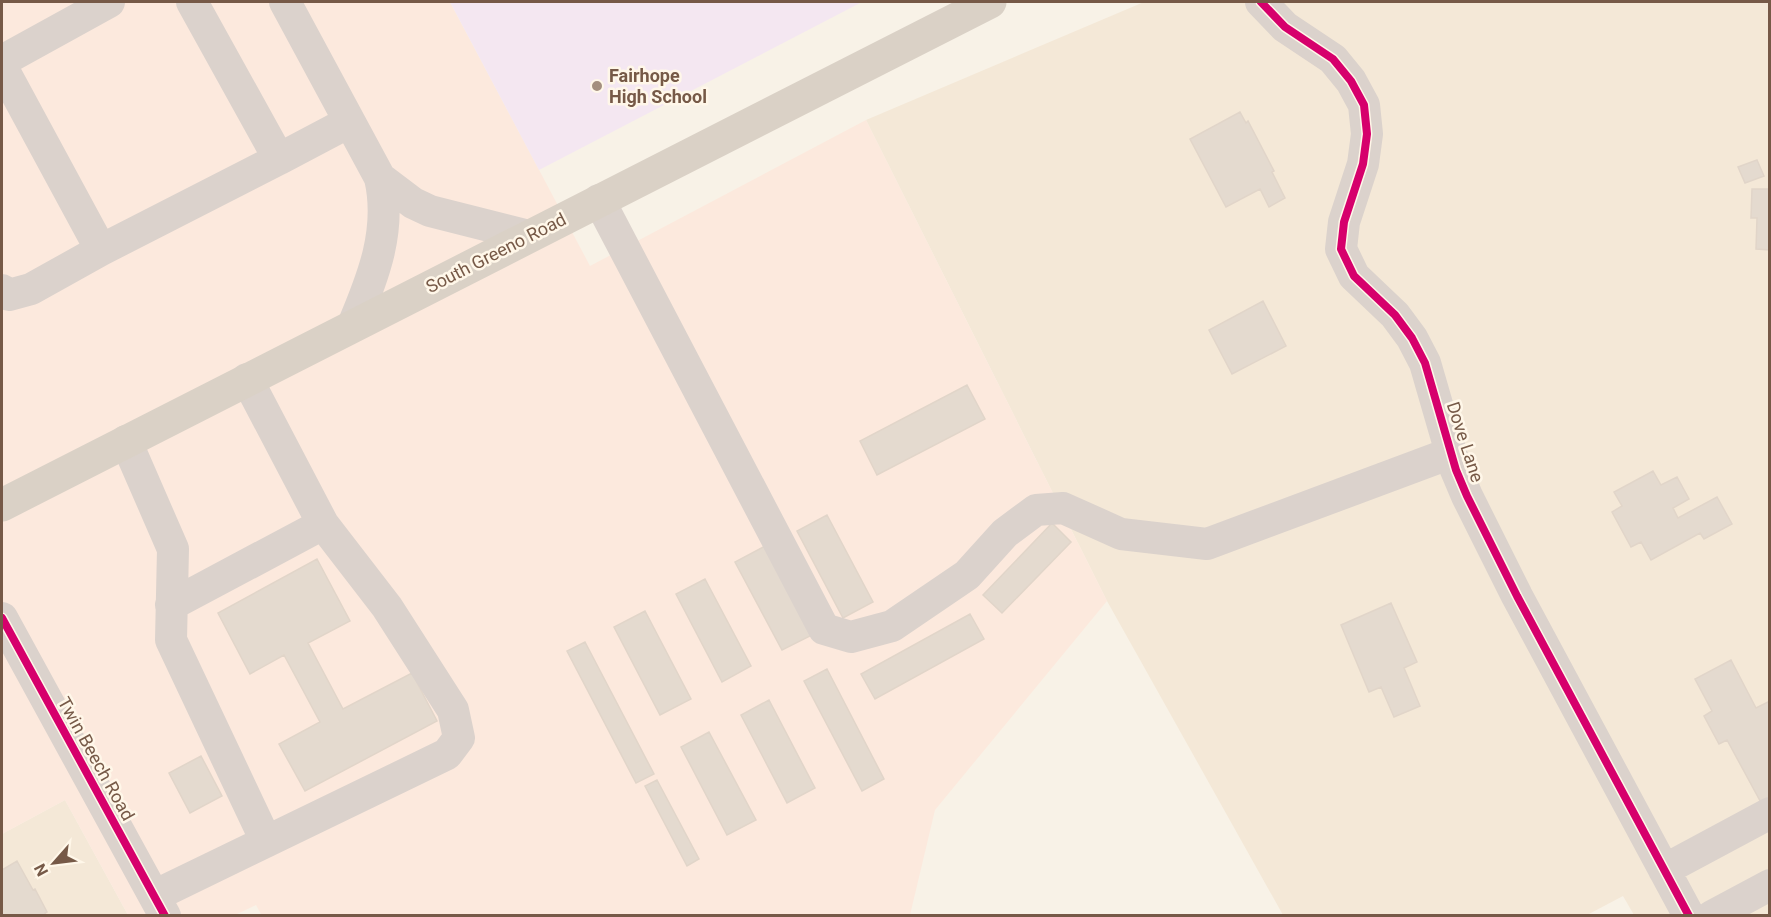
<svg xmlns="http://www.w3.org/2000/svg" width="1771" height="917" font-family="Roboto,sans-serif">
  <rect width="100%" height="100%" fill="#f8f2e7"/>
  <!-- residential -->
  <path fill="#f4e8d7" d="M1144 2H1769V915H1634L1623 896 1587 915H1283L1107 601 866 120Z
    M65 800 128 915 2 916V834Z"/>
  <!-- commercial -->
  <path fill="#fce9dd" d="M2 2H450L590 266 866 120 1107 601 935 810 910 915 262 916 256 905 235 915H128L65 800 2 834Z"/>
  <!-- education -->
  <path fill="#f4e7f1" d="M450 2H862L539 170Z"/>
  <!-- building -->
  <path fill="#e4dacf" stroke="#e1d5c9" stroke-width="1.5" d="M1240 112 1246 123 1248 121 1274 171 1272 172 1285 198 1269 207 1260 189 1226 207 1190 139Z
    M1757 160 1764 176 1745 183 1738 167Z
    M1752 189H1770V250L1756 249 1757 218H1751Z
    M1263 301 1286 346 1232 374 1209 330Z
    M967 385 985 419 877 475 860 441Z
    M1653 471 1661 485 1677 477 1689 499 1673 508 1678 518 1717 497 1732 524 1704 539 1700 533 1651 560 1641 542 1631 547 1612 512 1622 506 1614 492Z
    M827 515 873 602 843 618 797 531Z
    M1052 523 1071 542 1002 613 983 595Z
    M765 546 812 635 782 650 735 562Z
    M317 559 350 621 308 643 343 709 412 673 437 721 305 791 279 744 320 722 284 655 250 674 218 613Z
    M705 579 751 666 722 682 676 594Z
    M1391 603 1417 662 1404 668 1420 706 1394 717 1381 687 1369 692 1341 625Z
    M645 611 691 699 660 715 614 627Z
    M970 614 984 639 875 699 861 674Z
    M585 642 654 774 636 783 567 651Z
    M1731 660 1756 708 1770 701V805L1764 808 1727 740 1719 744 1704 716 1712 711 1695 679Z
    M827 669 884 779 862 791 804 681Z
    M769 700 815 788 787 803 741 715Z
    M709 732 756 820 727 835 681 747Z
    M201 756 222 796 190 813 169 773Z
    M657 780 699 859 687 866 645 786Z
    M17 861 33 890 35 889 47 912 45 913 47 916H2V870Z"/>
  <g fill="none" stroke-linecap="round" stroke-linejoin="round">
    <!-- minor -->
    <path stroke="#dbd2cc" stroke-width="32" d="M285 2 380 178
      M1261 2 1285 27 1333 59 1351 81 1364 105 1367 134 1363 164 1344 222 1341 249 1354 276 1395 315 1412 338 1425 363 1456 470 1467 496 1517 596 1689 916
      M2 61 109 2
      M2 67 101 250
      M279 159 349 122
      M599 200 824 629 851 637 892 626 967 575 1005 533 1036 510 1063 508 1121 534 1207 544 1451 453
      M2 290 9 295 31 289 101 250 279 159 192 2
      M353 325C373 278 392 230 380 178L413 203 430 211 529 236
      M126 441 173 549 171 640 266 841
      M171 605 323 524
      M2 618 165 916
      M1664 870 1770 813
      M154 896 447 754 459 738 453 710 387 607 323 524 247 379
      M1712 916 1770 885"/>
    <!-- major -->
    <path stroke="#dad1c6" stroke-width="33" d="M2 505 990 2"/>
    <defs>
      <path id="cycleway" d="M1261 2 1285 27 1333 59 1351 81 1364 105 1367 134 1363 164 1344 222 1341 249 1354 276 1395 315 1412 338 1425 363 1456 470 1467 496 1517 596 1689 916
        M2 618 165 916"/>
    </defs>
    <!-- cycleway casing -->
    <use href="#cycleway" stroke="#fff7e9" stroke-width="11"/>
    <!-- cycleway -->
    <use href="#cycleway" stroke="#d6006c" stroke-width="8"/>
  </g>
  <!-- markers -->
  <circle fill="#a48f7f" stroke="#fff7e9" stroke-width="2" cx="597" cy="86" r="6"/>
  <g text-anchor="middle" stroke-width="5" stroke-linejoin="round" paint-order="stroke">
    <!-- poi labels -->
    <g font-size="18" font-weight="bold" fill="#765947" stroke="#fff7e9" text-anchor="start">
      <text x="609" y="82">Fairhope<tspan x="609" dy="21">High School</tspan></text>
    </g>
    <!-- street labels -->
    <g font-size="18" fill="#765947" stroke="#fff7e9">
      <text transform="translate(496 253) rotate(-27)" y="6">South Greeno Road</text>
      <text transform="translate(1465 442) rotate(72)" y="6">Dove Lane</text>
      <text transform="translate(96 759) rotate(61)" y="6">Twin Beech Road</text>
    </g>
  </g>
  <!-- border -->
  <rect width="1771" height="917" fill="none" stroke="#765947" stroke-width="6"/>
  <!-- north arrow -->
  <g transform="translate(54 863) rotate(242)" stroke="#fff7e9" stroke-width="4.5" paint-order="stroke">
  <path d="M0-4.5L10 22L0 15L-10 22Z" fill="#765947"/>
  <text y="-9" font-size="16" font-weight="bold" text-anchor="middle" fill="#765947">N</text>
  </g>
</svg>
